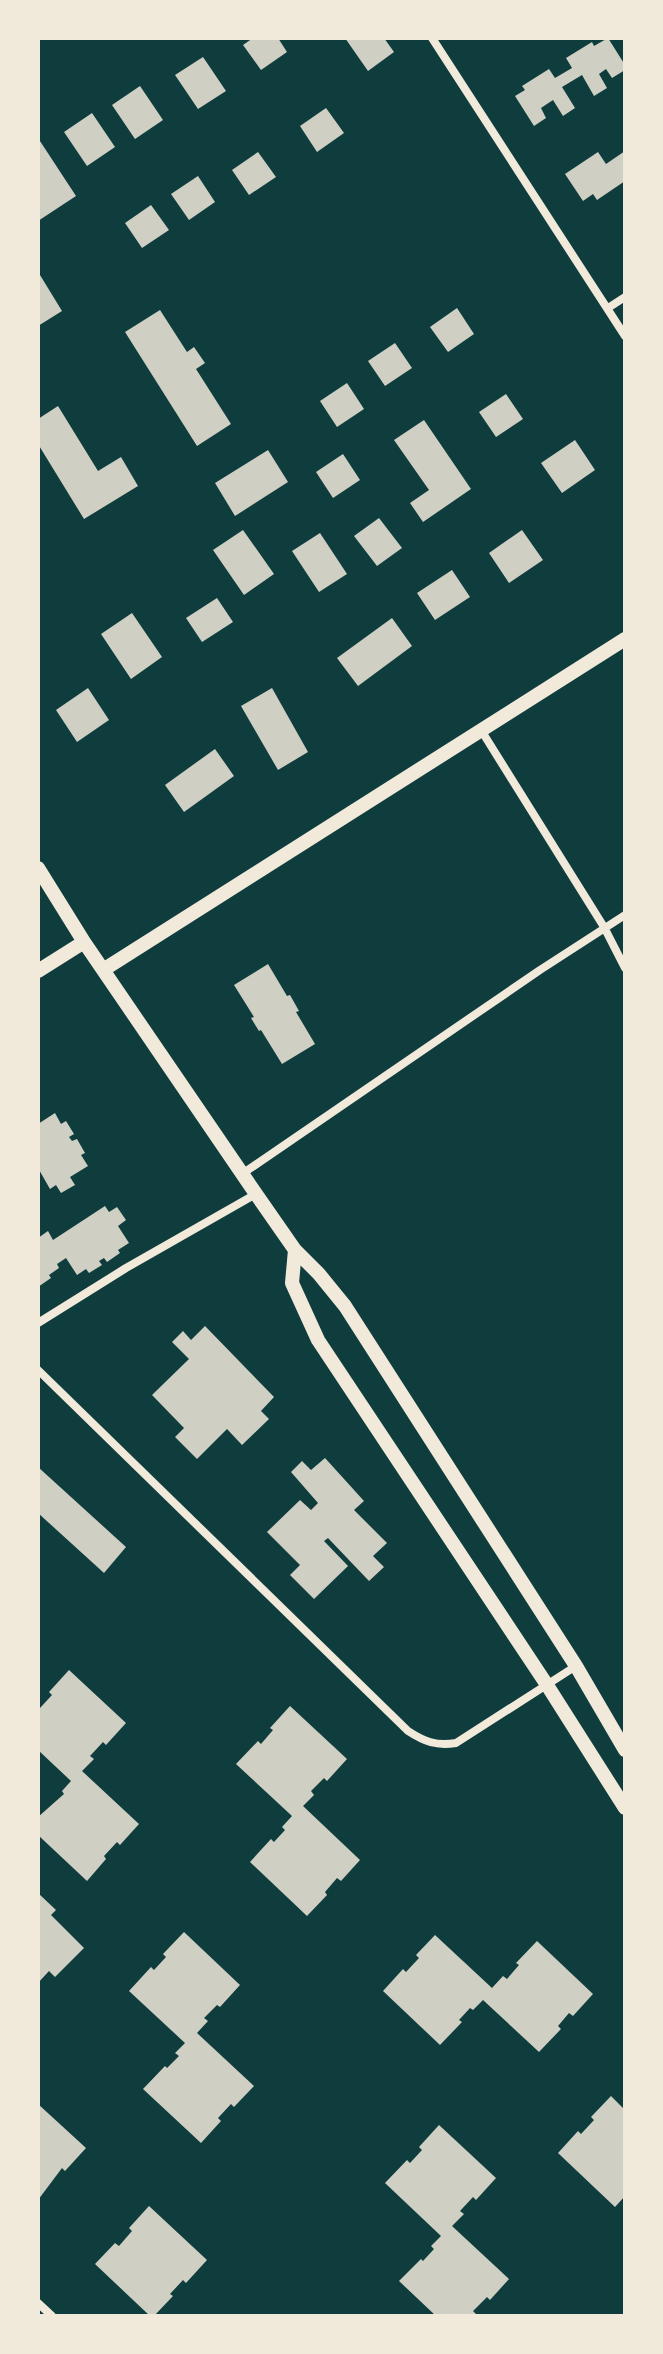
<svg xmlns="http://www.w3.org/2000/svg" width="663" height="2354" font-family="Cabin,sans-serif">
  <rect width="100%" height="100%" fill="#0f3d3e"/>
  <!-- building -->
  <path fill="#cfcfc3" d="M253 38H278L287 52 261 70 243 45Z
    M345 38H384L394 52 368 71Z
    M608 38 625 65V70L612 78 606 69 599 74 607 88 594 96 582 75 562 87 575 108 563 116 553 100 541 108 546 118 534 126 515 96 525 90 522 86 549 69 555 78 572 68 566 58 592 42 594 46Z
    M203 57 226 91 198 109 175 75Z
    M140 86 163 120 135 139 112 105Z
    M326 108 344 133 317 152 300 126Z
    M92 113 115 147 87 166 64 132Z
    M38 138 76 196 38 221Z
    M625 151V181L597 200 593 194 583 201 565 174 598 152 606 164Z
    M258 152 276 177 249 195 232 170Z
    M198 176 215 202 189 220 171 194Z
    M151 205 169 230 142 248 125 223Z
    M40 275 62 311 38 326V276Z
    M457 308 474 334 448 352 430 327Z
    M160 310 187 352 194 347 205 363 196 369 231 424 197 446 125 332Z
    M395 343 412 368 385 386 368 361Z
    M347 383 364 409 337 427 320 401Z
    M506 394 523 419 496 437 479 412Z
    M58 406 98 471 121 457 138 486 84 519 38 444V419Z
    M424 420 471 489 423 522 410 503 429 490 394 440Z
    M575 440 595 470 562 493 541 463Z
    M268 450 288 482 235 516 215 483Z
    M343 454 360 480 333 498 316 472Z
    M379 518 402 548 377 566 354 536Z
    M243 530 274 574 244 595 213 550Z
    M522 530 543 560 509 583 489 553Z
    M320 533 347 574 319 592 292 551Z
    M452 570 470 597 435 620 417 593Z
    M217 598 233 622 202 642 186 618Z
    M132 613 162 657 131 679 101 634Z
    M392 618 412 646 358 686 337 658Z
    M88 688 109 720 77 742 56 710Z
    M272 688 308 752 278 770 241 706Z
    M215 749 234 776 184 812 165 785Z
    M268 964 287 996 290 995 299 1011 296 1012 315 1044 282 1064 261 1030 259 1031 251 1018 254 1017 234 985Z
    M55 1113 61 1124 66 1121 74 1134 69 1137 72 1141 77 1139 85 1153 81 1155 88 1166 70 1177 75 1185 61 1193 56 1185 50 1189 38 1168V1124Z
    M105 1206 109 1212 117 1207 126 1220 118 1226 129 1243 118 1250 120 1253 107 1262 104 1258 99 1261 102 1265 89 1273 86 1269 77 1275 66 1258 57 1264 59 1268 49 1275 51 1278 38 1287V1238L48 1231 53 1240Z
    M205 1326 274 1397 261 1411 269 1419 242 1445 227 1429 197 1459 175 1437 184 1428 152 1395 189 1359 172 1342 183 1331 191 1340Z
    M325 1458 364 1501 354 1510 387 1543 373 1556 384 1567 369 1581 328 1538 324 1541 348 1566 314 1599 290 1575 300 1565 267 1532 300 1500 311 1510 318 1503 291 1472 302 1461 311 1470Z
    M38 1467 126 1547 104 1573 38 1513Z
    M69 1670 126 1723 106 1745 103 1742 90 1756 94 1759 82 1771 139 1824 120 1845 117 1842 104 1856 106 1859 87 1881 38 1835V1817L64 1794 62 1791 71 1781 38 1750V1706L40 1708 52 1695 49 1692Z
    M290 1706 347 1759 327 1781 324 1778 311 1791 314 1795 303 1806 360 1860 341 1881 337 1878 325 1892 327 1895 307 1916 250 1862 271 1839 274 1842 285 1830 282 1827 292 1816 236 1764 258 1741 261 1744 273 1730 270 1728Z
    M38 1893 56 1910 51 1915 84 1948 55 1977 49 1971 38 1983Z
    M184 1932 240 1985 220 2007 217 2005 204 2018 208 2021 197 2033 254 2086 234 2107 231 2104 218 2118 221 2121 201 2143 143 2089 165 2066 167 2068 179 2056 175 2053 185 2043 129 1991 151 1967 154 1970 166 1957 163 1954Z
    M435 1935 492 1988 503 1976 507 1979 519 1965 516 1963 537 1941 593 1994 573 2016 569 2013 558 2026 561 2029 539 2052 483 2000 473 2010 470 2008 459 2020 462 2022 440 2045 383 1991 403 1969 406 1972 419 1958 416 1955Z
    M611 2096 625 2110V2196L615 2207 558 2153 578 2131 581 2134 594 2120 591 2117Z
    M38 2104 86 2148 65 2171 62 2168 38 2200Z
    M439 2125 496 2178 476 2200 473 2197 460 2211 464 2214 452 2226 509 2279 490 2300 487 2297 473 2311 476 2314 474 2316H436L399 2281 421 2259 423 2261 434 2249 431 2246 441 2236 385 2183 407 2160 410 2163 422 2150 419 2147Z
    M149 2206 207 2260 186 2283 183 2280 170 2294 173 2296 154 2316H150L95 2264 115 2243 119 2246 132 2231 129 2228Z"/>
  <g fill="none" stroke-linecap="round" stroke-linejoin="round">
    <!-- minor -->
    <path stroke="#f1e9da" stroke-width="8" d="M432 38 625 336
      M608 308 625 297
      M481 730 604 927 625 968
      M242 1174 540 970 625 915
      M38 1323 126 1268 256 1194
      M38 1370 408 1731C425 1742 436 1746 456 1743L576 1666
      M38 2303 52 2316"/>
    <!-- tertiary -->
    <path stroke="#f1e9da" stroke-width="14" d="M38 868 84 942 256 1194 295 1250 319 1274 345 1306 576 1666 625 1750
      M103 970 625 639
      M38 971 84 942
      M295 1250 292 1283 318 1340 547 1685 625 1808"/>
  </g>
  <!-- border -->
  <rect width="663" height="2354" fill="none" stroke="#f1e9da" stroke-width="80"/>
</svg>
